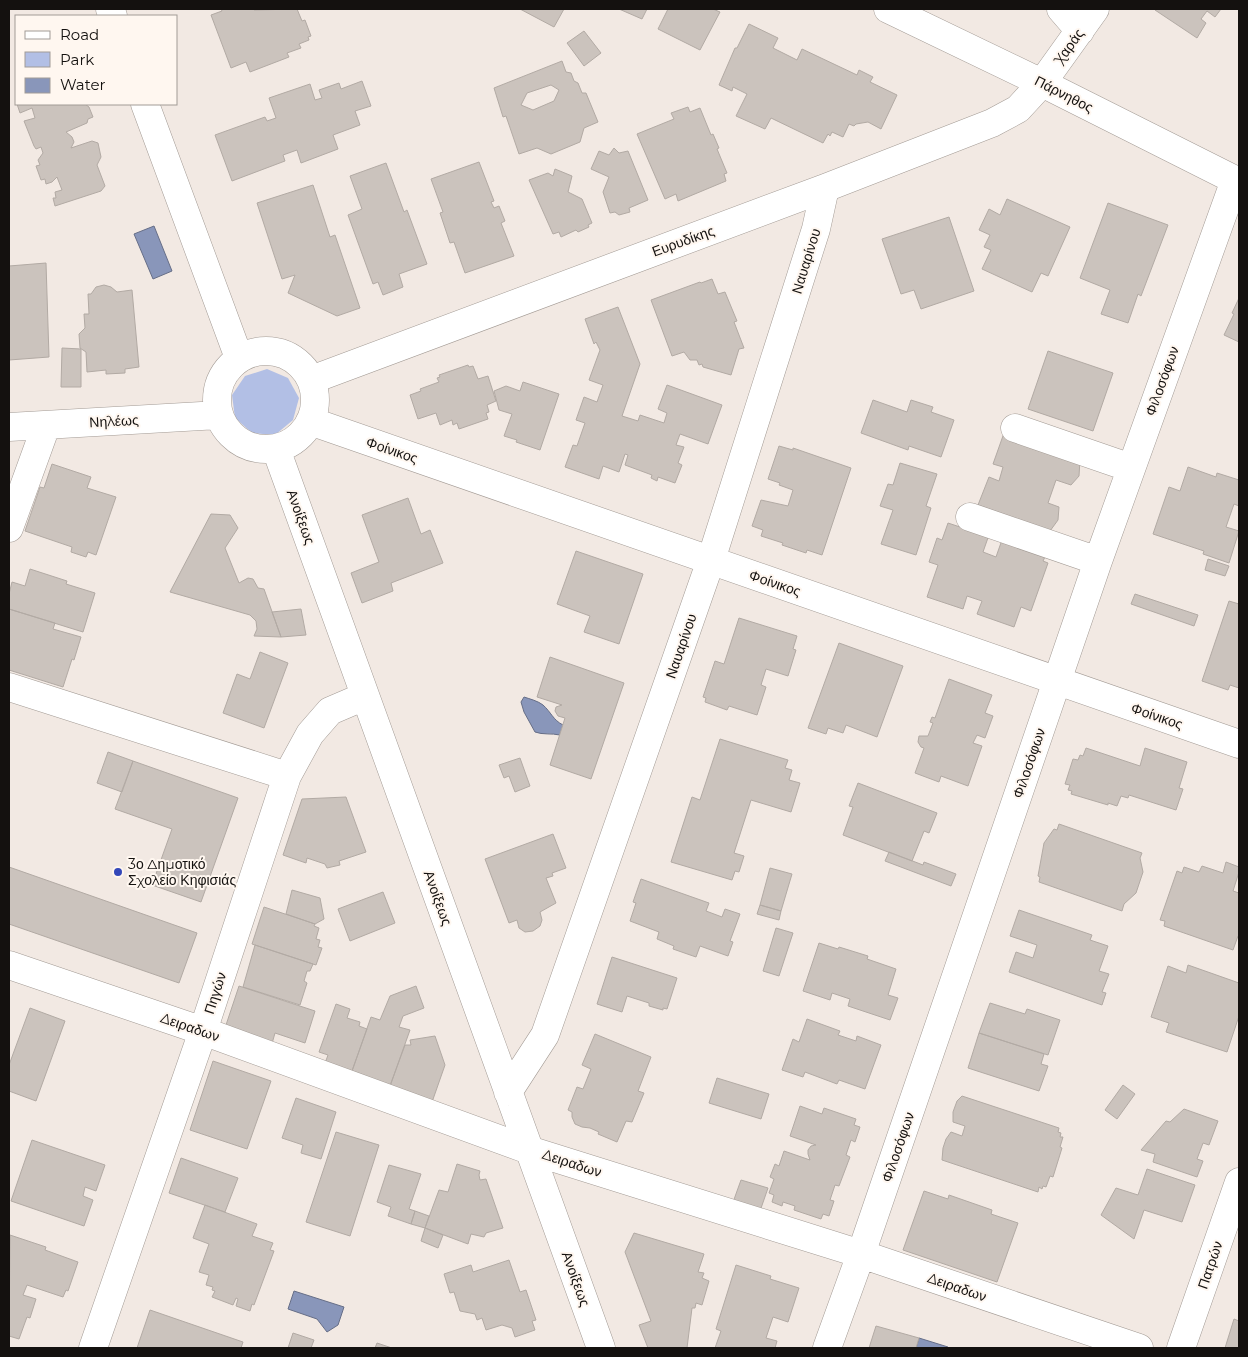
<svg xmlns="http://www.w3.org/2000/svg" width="1248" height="1357" font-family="Montserrat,sans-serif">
  <rect width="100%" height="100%" fill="#f2e9e3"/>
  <!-- green -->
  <path fill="#b2bfe5" d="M267 369 288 378 299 398 293 420 275 435 252 433 235 418 232 395 245 376Z"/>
  <!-- water -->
  <path fill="#8996ba" stroke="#666e87" d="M154 226 172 271 153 279 134 234Z
    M524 697C530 699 538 701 543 705 551 712 553 720 563 725L560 735C551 733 543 735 535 732L524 712 521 702Z
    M294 1291 344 1307 338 1325 327 1332 317 1319 288 1309Z
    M919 1338 948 1347V1348H916Z"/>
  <!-- building -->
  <path fill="#cbc3bd" stroke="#b2aaa4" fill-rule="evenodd" d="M221 9H253L254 10 297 9 302 21 305 20 311 36 308 37 309 40 299 44 301 48 287 53 289 57 250 72 246 62 231 68 211 15 222 11Z
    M520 9H564L554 27Z
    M619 9H647L642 19Z
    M668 9H713L720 12 700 50 658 29Z
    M1156 9H1221L1215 17 1207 11 1201 19 1206 23 1197 38 1155 10Z
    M749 24 778 38 773 48 797 60 802 49 857 75 859 70 873 77 870 82 897 95 881 129 868 122 856 124 854 126 849 124 843 137 832 132 830 136 828 134 823 143 771 118 765 129 736 116 747 94 733 87 732 91 719 85 735 48H737Z
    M584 31 601 53 584 66 567 43Z
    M562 61 566 72 571 73 574 81 578 83 582 93H586L598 122 584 128 580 142 551 154 537 148 519 154 506 116 503 117 494 88ZM551 85 559 90 554 101 533 110 521 105 527 93Z
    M362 81 371 106 355 111 360 125 333 135 338 149 301 163 297 150 283 155 285 161 232 181 215 135 265 117 267 121 276 118 269 98 310 84 315 100 322 98 319 90 339 83 341 89Z
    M17 104H85L89 107 93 117 88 119 87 123 66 132 72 137 74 142 71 148 92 141 98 143 101 157 97 165 105 186 101 191 55 206 53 198H56L55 192 62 190 57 177 52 182 46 184 45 179 41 180 36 166 40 165 38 160 43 153 41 147 36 149 34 146 24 121 35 118 32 108 20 113Z
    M688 107 690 112 700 108 711 135 713 134 719 148 717 149 727 173 724 174 726 181 678 201 676 194 665 199 637 134 674 119 671 113Z
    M614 148 619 153 628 151 648 200 629 208 630 212 619 215 615 212 610 213 603 192 609 177 591 169 599 151 609 155Z
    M479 162 494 201 491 202 494 208 499 206 505 221 501 223 514 256 465 273 454 242 450 243 440 213 443 212 431 179Z
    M386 163 404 212 407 210 427 264 399 274 403 287 383 295 378 282 373 284 348 215 362 209 350 176Z
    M555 169 572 176 568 192 582 199 592 223 588 225 589 227 578 232 576 230 561 237 559 232 553 234 529 180 548 173 553 176Z
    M313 185 330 237 335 235 360 308 337 316 288 293 295 275 282 279 257 203Z
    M1007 199 1070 227 1048 276 1041 273 1032 292 982 269 991 250 984 247 990 235 979 230 989 209 1000 215Z
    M1108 203 1168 225 1141 296 1138 294 1128 323 1101 314 1110 290 1080 278Z
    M949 217 974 291 921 309 914 290 901 294 882 239Z
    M46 263 49 357 9 360V266Z
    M712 279 718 294 725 292 737 321 734 322 744 348 739 349 731 375 703 367 702 364 699 365 697 360H690L684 352 672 356 651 300 700 282 701 283Z
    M104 285 111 287 117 292 132 290 139 367 125 369V373L106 374V370L87 372 86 352 80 348 79 334 85 328 84 314H89L88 294H91L96 287Z
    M1239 298V342L1224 335 1234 314 1232 313Z
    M618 307 640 364 622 416 638 421 640 415 664 423 667 413 658 409 667 385 722 405 708 444 680 434 676 445 684 447 678 463 682 465 675 483 658 477 657 481 651 478 652 475 625 465 628 455 625 454 619 472 603 466 599 479 565 467 573 445 577 446 585 423 576 420 584 397 597 402 603 385 589 380 600 350 596 342 594 344 585 319Z
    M62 348 81 349V387H61Z
    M1048 351 1113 373 1093 431 1028 409Z
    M468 365 469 367 473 366 478 379 488 376 496 401 487 405 489 412 486 413 488 419 459 429 457 423 453 425 452 420 440 425 436 413 418 419 410 395 421 391 420 389 439 382 437 378 440 377 439 375Z
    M523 382 559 394 540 450 516 442 517 440 504 436 512 414 499 410 494 391 506 386 520 391Z
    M873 400 907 412 911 400 933 407 931 412 954 420 941 457 909 446 908 450 861 433Z
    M1004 433 1080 460 1079 476 1071 485 1056 480 1048 503 1059 507 1058 520 1050 531 978 505 989 477 999 481 1003 467 993 464Z
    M779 446 793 450V448L851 468 822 555 807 550 806 553 782 545 783 543 761 536 763 530 752 526 761 500 788 506 793 490 779 485 780 483 768 479Z
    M900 463 937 474 926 506 931 508 916 555 881 544 893 510 880 506 888 484 893 485Z
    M52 464 91 477 87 488 116 497 96 555 88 552 86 557 71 552 72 547 25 531 40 487 44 488Z
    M1188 467 1216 477 1217 473 1239 480V506L1234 504 1226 527 1239 531 1229 563 1203 554 1204 551 1153 534 1169 487 1180 491Z
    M408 498 421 534 430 530 443 563 391 583 393 591 362 603 351 573 379 562 362 515Z
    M211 514 230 515 238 528 225 548 239 583 248 578 253 579 258 588 264 589 281 637 254 636 257 629 256 621 250 615 170 592Z
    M948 523 963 528 990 532 983 552 996 557 1003 537 1045 557 1043 561 1048 563 1031 611 1021 607 1014 627 977 614 982 601 967 596 963 609 927 597 938 565 929 562 937 538 942 540Z
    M576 551 643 574 619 644 584 632 590 616 557 604Z
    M1208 559 1229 566 1225 576 1205 570Z
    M30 569 67 581 66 584 95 593 83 632 9 609V594L12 582 25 586Z
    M1135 594 1198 615 1194 626 1131 604Z
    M1229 601 1239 604V688L1230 685 1228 690 1202 681Z
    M9 609 55 623 53 629 81 637 74 660 72 659 63 687 9 670Z
    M301 609 306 635 281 637 272 612Z
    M739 618 797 636 793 649 796 650 788 676 766 669 761 685 766 687 757 715 729 706 727 710 705 702 706 698 703 697 715 661 724 664Z
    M839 643 903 666 877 737 846 725 843 733 828 728 826 734 808 728Z
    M260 652 288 663 264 728 223 713 237 674 250 679Z
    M550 657 624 683 591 779 550 765 565 718 558 716 555 711 556 707 562 705 537 697Z
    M949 679 992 695 985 713 993 716 985 738 977 735 973 743 982 746 968 786 941 776 939 782 915 773 924 748 921 747 918 742 919 736H928L933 723 930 722 932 717 935 718Z
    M720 739 788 760 785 768 792 770 789 780 800 783 791 812 751 800 734 853 744 856 739 872 735 871 732 880 671 862 692 797 700 800Z
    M1086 748 1140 766 1145 748 1187 762 1179 788 1183 789 1176 810 1129 795 1128 798 1121 796 1117 806 1108 803V805L1071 794 1072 791 1068 790 1070 785 1065 784 1073 759 1078 760 1080 755 1083 756Z
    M108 752 133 761 122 792 97 783Z
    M520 758 530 786 515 792 509 776 504 778 499 765Z
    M133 761 238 798 201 902 152 885 172 829 115 809Z
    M858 783 937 813 929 833 924 831 912 861 843 835 853 807 849 806Z
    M346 797 366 852 339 861 340 865 327 868 325 864 307 858 306 863 283 855 302 799Z
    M1059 824 1142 853 1140 858 1143 872 1136 893 1124 904 1122 911 1039 882 1040 877 1038 876 1044 843 1054 829 1057 830Z
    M553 834 566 868 552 873 553 876 546 878 556 903 540 912 542 920 540 926 533 931 525 932 519 928 517 920 509 923 485 859Z
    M889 852 923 865 924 862 956 874 951 886 885 861Z
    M1226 862 1239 867V872L1233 891 1239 893V937L1238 936 1233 950 1164 926 1165 921 1160 920 1177 871 1182 873 1184 867 1199 872 1202 866 1223 873Z
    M9 867 197 933 179 983 9 924Z
    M770 868 792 874 781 911 760 905Z
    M641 879 709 903 706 911 722 917 725 909 740 914 730 941 733 942 728 956 700 946 696 957 673 949 674 946 657 939 659 932 630 921 636 903 633 902Z
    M292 890 320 898 324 919 315 924 286 914Z
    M383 892 395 923 350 941 338 909Z
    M760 905 781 911 779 920 757 914Z
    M264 907 315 924 314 926 319 928 316 939 320 940 318 947 322 948 316 965 252 944Z
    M1019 910 1092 935 1090 940 1108 946 1099 971 1109 974 1102 992 1106 993 1102 1005 1009 972 1016 952 1033 958 1037 945 1010 936Z
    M776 928 793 933 779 976 763 971Z
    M819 943 838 949 839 947 868 956 867 959 896 969 888 995 898 998 890 1020 848 1006 850 999 832 993 830 1000 803 991Z
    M255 945 313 964 310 971H307L304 981 307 983 300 1005 243 987Z
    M612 957 677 978 667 1009 663 1008V1010L649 1006V1003L627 996 622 1012 597 1004Z
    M1188 965 1239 983V1016L1227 1052 1166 1032 1169 1023 1151 1017 1168 966 1186 973Z
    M239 986 315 1011 305 1043 275 1033 271 1047 224 1031Z
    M416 986 424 1008 403 1016 399 1027 410 1030 390 1086 352 1071 371 1017 380 1020 390 996Z
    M990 1003 1025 1014 1027 1009 1060 1020 1048 1055 979 1033Z
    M336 1004 350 1009 347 1018 360 1022 359 1026 367 1029 352 1071 324 1066 328 1055 319 1052Z
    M30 1008 65 1021 36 1101 9 1091V1065Z
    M807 1019 840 1031 838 1035 856 1041 857 1036 881 1045 865 1089 839 1080 837 1084 805 1072 803 1077 782 1070 793 1039 799 1042Z
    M979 1033 1044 1054 1041 1064 1048 1066 1039 1091 968 1068Z
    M595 1034 651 1057 638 1091 644 1093 632 1122 626 1121 617 1142 598 1134 599 1132 590 1128 582 1127 575 1124 572 1117V1112L568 1110 577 1087 583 1089 591 1069 582 1065Z
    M435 1036 445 1065 431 1105 390 1086 405 1045H411L410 1040Z
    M213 1061 271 1081 247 1149 190 1130Z
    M717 1078 769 1094 761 1119 709 1103Z
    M1123 1085 1135 1094 1117 1119 1105 1110Z
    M962 1096 1059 1128 1058 1132 1061 1133 1060 1137H1063L1060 1147 1062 1148 1053 1177 1050 1176 1046 1187 1043 1186 1042 1189 1039 1187 1038 1192 942 1160 943 1148 946 1139 951 1132 962 1136 965 1126 953 1122V1112L957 1101Z
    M296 1098 336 1112 321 1159 301 1153 303 1145 282 1138Z
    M800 1106 822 1114 824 1108 856 1119 854 1125 860 1127 855 1142 851 1140 846 1155 850 1157 839 1186 835 1185 830 1200 834 1201 829 1216 823 1214 821 1219 794 1210 795 1206 783 1202 782 1206 772 1202 774 1195 769 1193 774 1179 770 1177 775 1164 779 1166 784 1151 810 1160 808 1154V1150L811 1146 816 1145 790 1136Z
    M1184 1109 1218 1121 1209 1145 1203 1143 1197 1159 1203 1161 1197 1177 1153 1162 1155 1154 1141 1150 1166 1121 1170 1122Z
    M336 1132 379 1145 350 1236 306 1222Z
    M32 1140 105 1165 96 1191 85 1187 83 1196 93 1200 84 1226 11 1201Z
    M181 1158 238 1178 225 1212 169 1193Z
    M457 1164 480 1171 479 1175 480 1180 486 1179 503 1228 486 1233 484 1237 471 1234 468 1244 425 1228 439 1190 448 1192Z
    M389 1165 421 1174 409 1209 415 1211 411 1224 388 1216 391 1207 377 1202Z
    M1147 1169 1195 1185 1182 1222 1144 1210 1134 1239 1101 1215 1116 1188 1138 1195Z
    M741 1180 768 1188 759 1214 732 1205Z
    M924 1191 948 1199 949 1195 992 1210 991 1214 1018 1223 997 1282 903 1250Z
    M205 1205 257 1224 252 1236 273 1243 270 1250 274 1251 254 1305 252 1304 250 1311 236 1306 238 1299 236 1298 233 1305 212 1297 215 1291 212 1290 213 1287 206 1285 209 1275 199 1272 209 1244 193 1238Z
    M415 1211 429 1216 425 1228 411 1224Z
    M425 1228 443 1235 438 1248 421 1241Z
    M634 1233 704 1254 698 1272 704 1273 702 1278 709 1281 702 1305 696 1303 695 1308H692L687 1348H648L639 1325 651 1321 625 1252Z
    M10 1235 46 1247 45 1250 78 1262 68 1291 66 1290 63 1297 27 1285 23 1295 36 1299 30 1318 27 1317 19 1339 9 1336Z
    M509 1260 520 1292 526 1290 536 1320 532 1321 535 1330 515 1337 512 1328 502 1325 486 1330 482 1318 477 1320 475 1314 460 1311 454 1292 450 1293 444 1274 471 1265 473 1272Z
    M736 1265 771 1276 770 1279 799 1288 788 1322 773 1317 766 1338 777 1341 775 1348H715L721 1331 716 1329Z
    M150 1310 243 1342 241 1348H137Z
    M1234 1319 1239 1321V1348H1225Z
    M876 1326 919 1338 916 1348H869Z
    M293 1333 314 1340 311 1348H288Z
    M377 1343 392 1348H375Z"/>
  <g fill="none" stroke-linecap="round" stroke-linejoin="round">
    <defs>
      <path id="minor" d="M110 9 113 16
        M888 9 1042 83 1239 182
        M1061 9 1080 31
        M145 104 239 358
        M217 400a49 49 0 1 1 98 0a49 49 0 1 1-98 0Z
        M311 380 825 188 992 123 1018 109 1042 83 1095 9
        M310 421 1239 744
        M9 427 219 415
        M1015 428 1131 468
        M276 449 601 1348
        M970 517 1098 561
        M9 528 46 426
        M9 687 287 776
        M9 965 203 1031 529 1150 861 1254 1139 1348
        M508 1092 545 1035 711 560 816 229 825 188
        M93 1348 203 1031 287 776 310 734 330 711 365 696
        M827 1348 861 1254 1098 561 1235 180
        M1181 1348 1239 1182"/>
    </defs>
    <!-- minor casing -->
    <use href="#minor" stroke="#a39b95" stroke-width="29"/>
    <!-- minor -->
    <use href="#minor" stroke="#fff" stroke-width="28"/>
  </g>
  <!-- markers -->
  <circle fill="#3347b9" stroke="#fff7f0" stroke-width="2" cx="118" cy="872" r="5"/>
  <g text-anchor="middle" stroke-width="4" stroke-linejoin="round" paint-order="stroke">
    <!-- street labels -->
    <g font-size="14" fill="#14110f" stroke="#fff7f0">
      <text transform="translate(1069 46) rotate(-54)" y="5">Χαράς</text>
      <text transform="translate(1064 94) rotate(27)" y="5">Πάρνηθος</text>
      <text transform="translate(683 241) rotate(-20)" y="5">Ευρυδίκης</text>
      <text transform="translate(806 261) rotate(-73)" y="5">Ναυαρίνου</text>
      <text transform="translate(1162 381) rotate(-70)" y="5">Φιλοσόφων</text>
      <text transform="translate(114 421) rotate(-3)" y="5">Νηλέως</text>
      <text transform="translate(392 450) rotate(19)" y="5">Φοίνικος</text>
      <text transform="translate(301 517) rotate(70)" y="5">Ανοίξεως</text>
      <text transform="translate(775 583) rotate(19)" y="5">Φοίνικος</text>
      <text transform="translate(681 646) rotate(-71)" y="5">Ναυαρίνου</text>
      <text transform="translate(1157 716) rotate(19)" y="5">Φοίνικος</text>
      <text transform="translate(1029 763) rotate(-71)" y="5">Φιλοσόφων</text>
      <text transform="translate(438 898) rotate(70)" y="5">Ανοίξεως</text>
      <text transform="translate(215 993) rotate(-72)" y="5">Πηγών</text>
      <text transform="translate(190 1027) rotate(19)" y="5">Δειραδων</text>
      <text transform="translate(898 1147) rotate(-71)" y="5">Φιλοσόφων</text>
      <text transform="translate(572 1163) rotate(18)" y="5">Δειραδων</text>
      <text transform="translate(1210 1265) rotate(-71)" y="5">Πατρών</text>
      <text transform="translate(576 1279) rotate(70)" y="5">Ανοίξεως</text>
      <text transform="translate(957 1287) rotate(19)" y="5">Δειραδων</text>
    </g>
    <!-- poi labels -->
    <g font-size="14" fill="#14110f" stroke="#fff7f0" text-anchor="start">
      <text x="128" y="869">3ο Δημοτικό<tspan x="128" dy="16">Σχολείο Κηφισιάς</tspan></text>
    </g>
  </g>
  <!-- border -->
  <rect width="1248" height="1357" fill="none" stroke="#14110f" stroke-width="20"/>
  <!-- legend -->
  <rect x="15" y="15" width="162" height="90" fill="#fff7f0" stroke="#a19b96"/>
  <rect x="25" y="31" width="25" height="8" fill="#ffffff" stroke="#a19b96"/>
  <text x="60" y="40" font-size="15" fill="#14110f">Road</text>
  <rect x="25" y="52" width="25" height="15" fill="#b2bfe5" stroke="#a19b96"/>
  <text x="60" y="65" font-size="15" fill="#14110f">Park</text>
  <rect x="25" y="78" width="25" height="15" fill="#8996ba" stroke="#a19b96"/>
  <text x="60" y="90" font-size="15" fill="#14110f">Water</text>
</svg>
